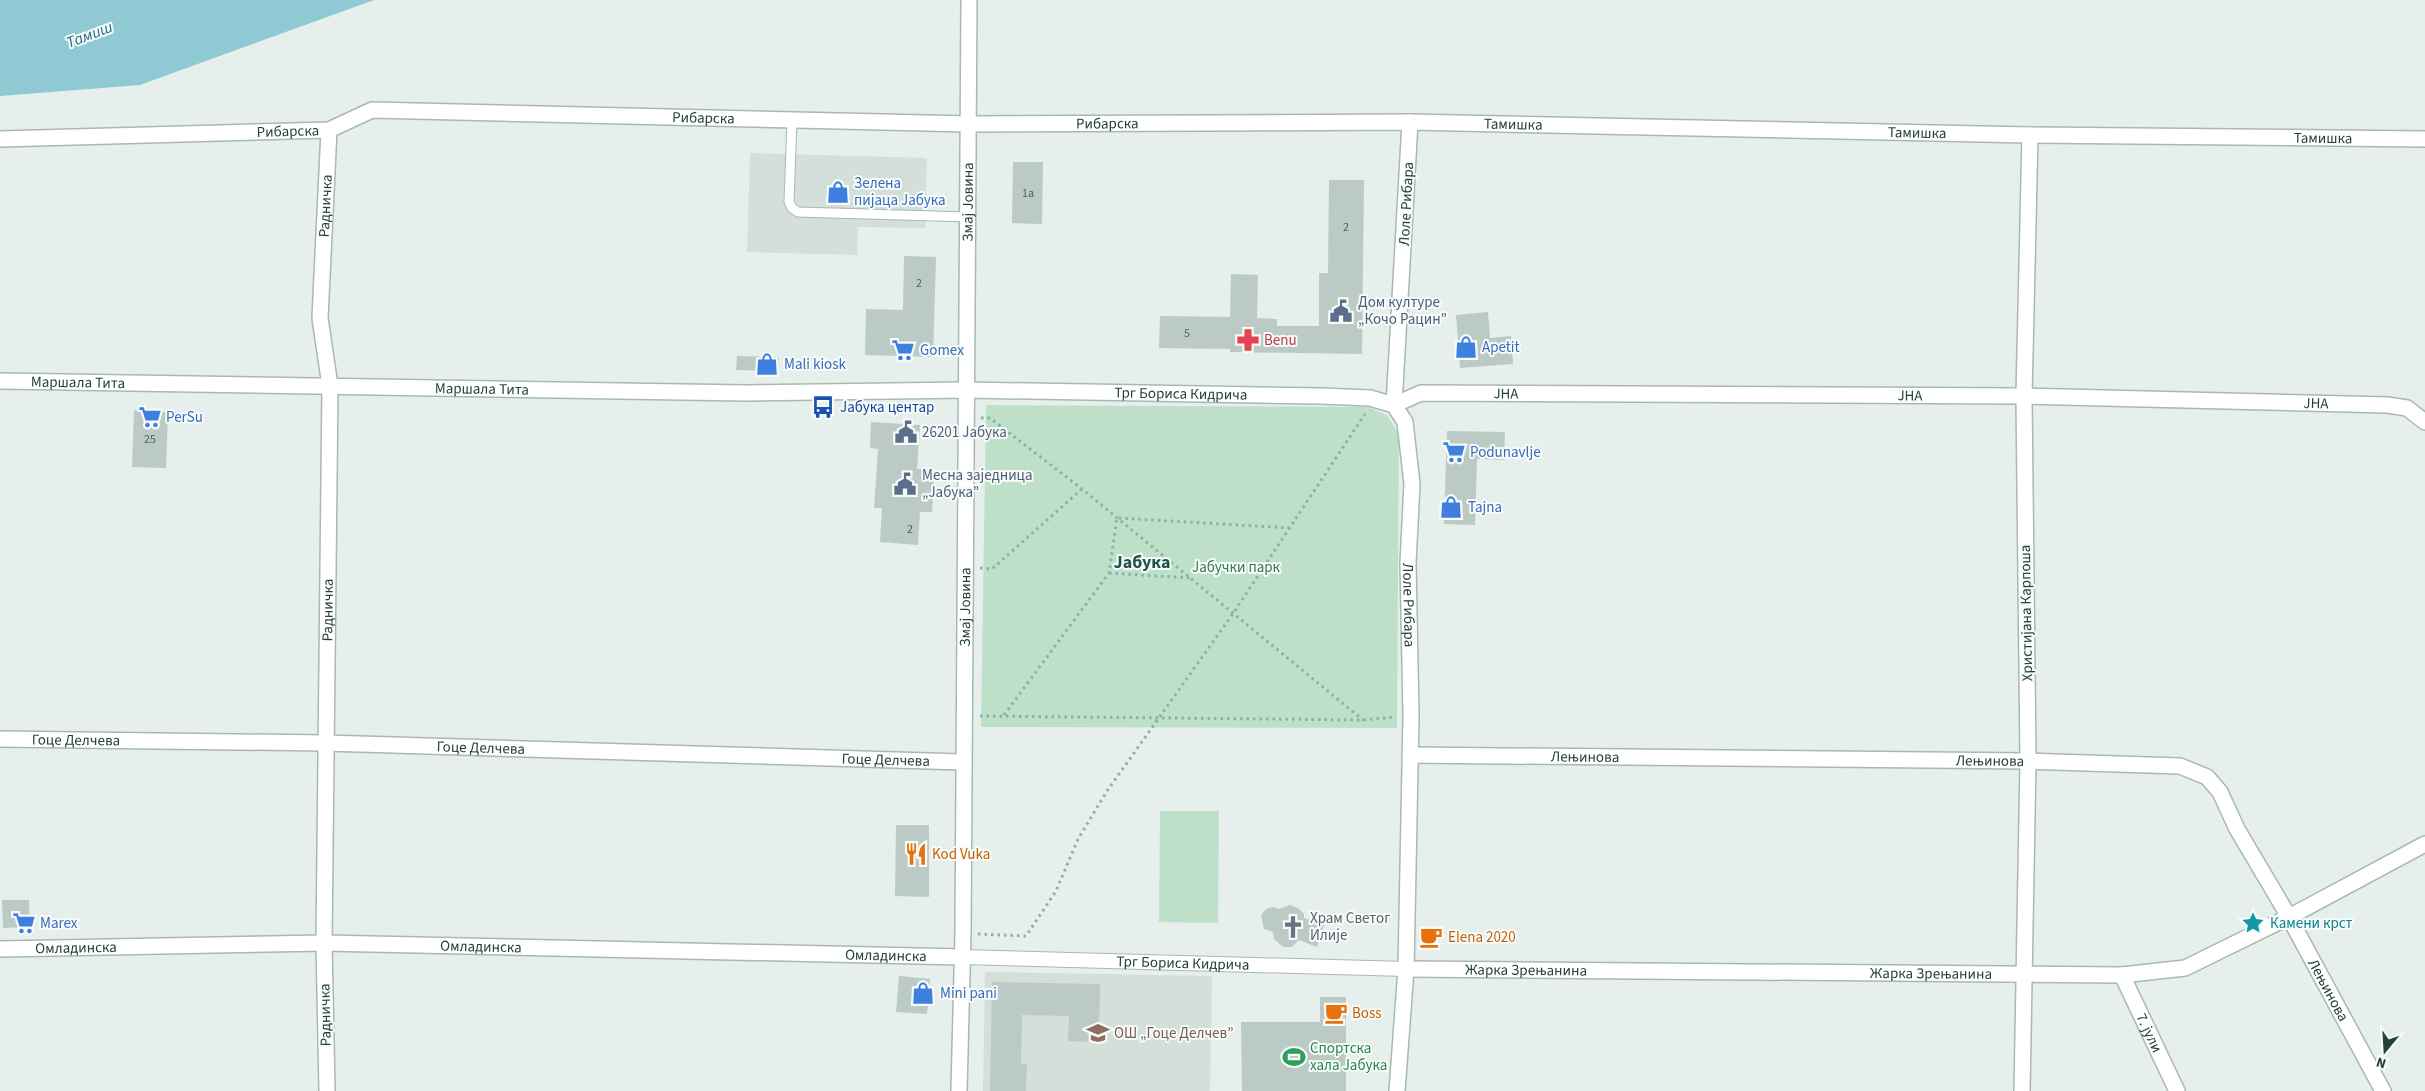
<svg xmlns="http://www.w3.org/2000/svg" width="2425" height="1091" font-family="'Source Sans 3',sans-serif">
  <rect width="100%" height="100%" fill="#e6efeb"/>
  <!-- built -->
  <path fill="#d4dfda" d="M750 153 927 158 925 228 858 227 857 255 747 252Z
    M985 972 1212 976 1210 1091H983Z"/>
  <!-- green -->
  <path fill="#bfe0c8" d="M986 405 1368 407 1387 415 1399 434 1397 728 981 727Z
    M1160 811H1219L1218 923 1159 922Z"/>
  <!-- water -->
  <path fill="#8ec9d4" d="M0 0H374L140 85 0 96Z"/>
  <!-- building -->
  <path fill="#bbcac4" d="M1013 162H1043L1042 224 1012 223Z
    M1329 180H1364L1362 354 1230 352V349L1159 348 1160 316 1230 317 1231 274 1258 275 1257 318 1277 319V326H1319V273H1328Z
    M904 256 936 257 933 357 865 355 866 309 903 310Z
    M1488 312 1490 338 1511 336 1513 364 1460 368 1456 315Z
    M737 356 779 357 778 371 736 370Z
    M134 410 168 412 166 468 132 467Z
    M871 422 920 425 917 469 934 470 932 512H920L918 545 880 542 882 508H874L878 449 870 448Z
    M1447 431 1505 432 1504 460 1477 459 1475 525 1444 524Z
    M896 825H929V897L895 896Z
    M2 900H29L30 927 3 928Z
    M1290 905 1298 908 1304 914V918L1324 925 1317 947 1299 940 1292 947H1283L1274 939 1273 932 1264 929 1261 915 1266 909 1273 907 1279 909Z
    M899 976 930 979 927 1014 896 1012Z
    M992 982 1100 984 1099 1042 1068 1041 1069 1016 1022 1015 1021 1064H1027L1026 1091H990Z
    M1320 997H1346V1091H1242L1241 1022H1320Z"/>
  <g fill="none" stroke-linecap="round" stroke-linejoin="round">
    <defs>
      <path id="service" d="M792 120 789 202 792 208 798 212 968 217"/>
      <g id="pedestrian">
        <path id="s1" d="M962 957 1406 969"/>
      </g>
      <g id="minor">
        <path id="s2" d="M1410 122 1394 405 1421 393 2024 396 2387 405 2407 408 2425 422"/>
        <path id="s3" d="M0 139 329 130 372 110 969 124 1410 122 2030 135 2425 139"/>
        <path id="s4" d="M0 739 326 743 962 762"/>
        <path id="s5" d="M1410 755 2028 761 2180 766 2207 777 2220 792 2237 829 2289 917 2383 1091"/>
        <path id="s6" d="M0 949 324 943 962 957"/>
        <path id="s7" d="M1406 969 2122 975 2185 968 2289 917 2425 844"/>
        <path id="s8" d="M2122 975 2177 1091"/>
        <path id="s9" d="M327 1091 324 943 330 386 320 318 329 130"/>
        <path id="s10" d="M959 1091 963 933 969 0"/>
        <path d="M2022 1091 2028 761 2024 396 2030 135"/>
      </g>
      <g id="secondary">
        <path id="s11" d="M0 381 746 393 966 390 1321 396 1370 398 1394 405 1405 422 1412 484 1408 563 1411 716 1406 969 1397 1091"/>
      </g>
    </defs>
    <!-- service casing -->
    <use href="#service" stroke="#a8b8b2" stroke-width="11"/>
    <!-- pedestrian casing -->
    <use href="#pedestrian" stroke="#a8b8b2" stroke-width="16"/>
    <!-- minor casing -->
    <use href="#minor" stroke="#a8b8b2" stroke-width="18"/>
    <!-- secondary casing -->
    <use href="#secondary" stroke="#a4bbb3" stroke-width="18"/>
    <!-- path -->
    <path stroke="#86b3a5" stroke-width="3" stroke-dasharray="2.5 4" stroke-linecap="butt" d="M981 418H990L1082 489 1363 720
      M980 568 992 569 1082 489
      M1109 573 1191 578
      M1004 715 1109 573 1117 518 1290 528
      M980 716 1363 720 1396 717
      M978 934 1026 936 1056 891 1078 839 1107 791 1232 615 1365 414"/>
    <!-- service -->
    <use href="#service" stroke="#fff" stroke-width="9"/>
    <!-- pedestrian -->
    <use href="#pedestrian" stroke="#fff" stroke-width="14"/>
    <!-- minor -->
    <use href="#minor" stroke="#fff" stroke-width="15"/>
    <!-- secondary -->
    <use href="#secondary" stroke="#fff" stroke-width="15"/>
  </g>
  <!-- icons -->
  <defs>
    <symbol id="shop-bare" viewBox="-9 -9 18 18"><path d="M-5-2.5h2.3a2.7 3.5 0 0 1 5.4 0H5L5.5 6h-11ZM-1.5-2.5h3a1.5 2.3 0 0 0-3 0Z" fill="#3f7fe0" stroke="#f7fbf9" stroke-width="2.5" paint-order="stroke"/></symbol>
    <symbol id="civic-bare" viewBox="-9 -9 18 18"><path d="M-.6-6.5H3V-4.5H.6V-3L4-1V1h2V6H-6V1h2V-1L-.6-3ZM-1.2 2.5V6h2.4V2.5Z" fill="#5c6f8a" stroke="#f7fbf9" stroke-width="2.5" paint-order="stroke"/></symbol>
    <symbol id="pharmacy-bare" viewBox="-9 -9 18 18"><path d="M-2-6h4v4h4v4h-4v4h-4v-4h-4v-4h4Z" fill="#e0444e" stroke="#f7fbf9" stroke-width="2.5" paint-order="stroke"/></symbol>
    <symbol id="supermarket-bare" viewBox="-9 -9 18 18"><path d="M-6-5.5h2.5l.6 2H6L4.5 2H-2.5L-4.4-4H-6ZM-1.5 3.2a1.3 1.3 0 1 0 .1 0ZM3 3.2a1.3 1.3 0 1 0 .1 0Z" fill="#3f7fe0" stroke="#f7fbf9" stroke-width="2.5" paint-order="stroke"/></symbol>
    <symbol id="bus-bare" viewBox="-9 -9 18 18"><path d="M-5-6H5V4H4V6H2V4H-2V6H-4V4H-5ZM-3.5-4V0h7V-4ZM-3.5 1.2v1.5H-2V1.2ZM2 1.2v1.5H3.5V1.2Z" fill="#1a4fb4" stroke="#f7fbf9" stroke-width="2.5" paint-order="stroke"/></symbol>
    <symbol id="restaurant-bare" viewBox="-9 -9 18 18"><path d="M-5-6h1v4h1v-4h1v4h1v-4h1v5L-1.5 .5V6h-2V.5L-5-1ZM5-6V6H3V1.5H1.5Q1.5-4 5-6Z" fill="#e8710a" stroke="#f7fbf9" stroke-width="2.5" paint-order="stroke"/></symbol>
    <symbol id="sight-bare" viewBox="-9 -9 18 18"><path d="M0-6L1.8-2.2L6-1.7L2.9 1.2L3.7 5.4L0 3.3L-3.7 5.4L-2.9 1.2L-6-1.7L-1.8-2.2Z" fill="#0f9aa8" stroke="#f7fbf9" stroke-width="2.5" paint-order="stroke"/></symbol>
    <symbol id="church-bare" viewBox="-9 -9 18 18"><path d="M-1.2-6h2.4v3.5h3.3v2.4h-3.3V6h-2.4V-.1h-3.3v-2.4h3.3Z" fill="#6b7280" stroke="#f7fbf9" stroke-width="2.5" paint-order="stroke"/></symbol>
    <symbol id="cafe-bare" viewBox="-9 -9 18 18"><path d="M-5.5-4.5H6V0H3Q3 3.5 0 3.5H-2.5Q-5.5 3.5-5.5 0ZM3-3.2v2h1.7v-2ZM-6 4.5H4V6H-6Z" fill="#e8710a" stroke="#f7fbf9" stroke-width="2.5" paint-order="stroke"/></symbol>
    <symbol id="school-bare" viewBox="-9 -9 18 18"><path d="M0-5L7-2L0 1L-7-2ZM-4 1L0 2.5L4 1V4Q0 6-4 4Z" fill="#8d6e63" stroke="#f7fbf9" stroke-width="2.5" paint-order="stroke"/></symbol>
    <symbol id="stadium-bare" viewBox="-9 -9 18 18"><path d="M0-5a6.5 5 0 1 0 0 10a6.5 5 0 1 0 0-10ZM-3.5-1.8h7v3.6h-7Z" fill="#2e9e5b" stroke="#f7fbf9" stroke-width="2.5" paint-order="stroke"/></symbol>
  </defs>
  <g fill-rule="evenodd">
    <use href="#shop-bare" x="822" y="176" width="32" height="32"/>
    <use href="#civic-bare" x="1325" y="295" width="32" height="32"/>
    <use href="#pharmacy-bare" x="1232" y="324" width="32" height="32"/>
    <use href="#shop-bare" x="1450" y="331" width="32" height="32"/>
    <use href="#supermarket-bare" x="887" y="334" width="32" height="32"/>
    <use href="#shop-bare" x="751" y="348" width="32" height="32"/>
    <use href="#bus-bare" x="807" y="391" width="32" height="32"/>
    <use href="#supermarket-bare" x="134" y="401" width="32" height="32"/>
    <use href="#civic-bare" x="890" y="416" width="32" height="32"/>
    <use href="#supermarket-bare" x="1438" y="436" width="32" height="32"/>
    <use href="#civic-bare" x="889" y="468" width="32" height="32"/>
    <use href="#shop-bare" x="1435" y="491" width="32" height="32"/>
    <use href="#restaurant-bare" x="900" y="838" width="32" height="32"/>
    <use href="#supermarket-bare" x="8" y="907" width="32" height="32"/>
    <use href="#sight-bare" x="2237" y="907" width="32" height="32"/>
    <use href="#church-bare" x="1277" y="911" width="32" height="32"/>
    <use href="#cafe-bare" x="1415" y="921" width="32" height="32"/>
    <use href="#shop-bare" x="907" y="977" width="32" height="32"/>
    <use href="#cafe-bare" x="1320" y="997" width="32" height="32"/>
    <use href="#school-bare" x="1082" y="1017" width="32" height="32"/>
    <use href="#stadium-bare" x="1278" y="1041" width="32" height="32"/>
  </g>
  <g text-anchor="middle" stroke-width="4" stroke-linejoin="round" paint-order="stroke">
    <!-- number labels -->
    <g font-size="12" fill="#4a645c">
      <text x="1028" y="197">1a</text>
      <text x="1346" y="231">2</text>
      <text x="919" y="287">2</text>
      <text x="1187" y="337">5</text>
      <text x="150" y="443">25</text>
      <text x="910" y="533">2</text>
    </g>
    <!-- street labels -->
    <g font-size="15" fill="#24423a" stroke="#f7fbf9">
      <text dy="5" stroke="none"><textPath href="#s3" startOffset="708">Рибарска</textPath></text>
      <text dy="5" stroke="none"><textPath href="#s3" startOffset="1112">Рибарска</textPath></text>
      <text dy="5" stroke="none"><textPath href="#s3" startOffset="1518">Тамишка</textPath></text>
      <text dy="5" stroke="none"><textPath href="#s3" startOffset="288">Рибарска</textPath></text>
      <text dy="5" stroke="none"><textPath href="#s3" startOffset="1922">Тамишка</textPath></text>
      <text dy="5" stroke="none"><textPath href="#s3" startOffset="2328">Тамишка</textPath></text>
      <text dy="5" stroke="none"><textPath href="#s10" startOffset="889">Змај Јовина</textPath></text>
      <text transform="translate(1406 204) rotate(-87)" y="5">Лоле Рибара</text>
      <text dy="5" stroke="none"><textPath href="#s9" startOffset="886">Радничка</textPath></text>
      <text dy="5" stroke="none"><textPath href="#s11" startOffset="78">Маршала Тита</textPath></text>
      <text dy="5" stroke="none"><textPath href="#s11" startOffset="482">Маршала Тита</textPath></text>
      <text dy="5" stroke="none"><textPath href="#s11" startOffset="1181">Трг Бориса Кидрича</textPath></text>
      <text dy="5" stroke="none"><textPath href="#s2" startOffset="398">ЈНА</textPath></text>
      <text dy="5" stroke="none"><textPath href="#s2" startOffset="802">ЈНА</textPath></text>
      <text dy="5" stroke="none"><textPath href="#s2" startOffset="1208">ЈНА</textPath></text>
      <text dy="5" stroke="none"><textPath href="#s11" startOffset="1599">Лоле Рибара</textPath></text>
      <text dy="5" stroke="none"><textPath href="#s10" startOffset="484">Змај Јовина</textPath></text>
      <text dy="5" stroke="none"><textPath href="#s9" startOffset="481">Радничка</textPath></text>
      <text transform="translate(2026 613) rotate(-91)" y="5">Христијана Карпоша</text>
      <text dy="5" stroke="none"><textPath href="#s4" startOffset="76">Гоце Делчева</textPath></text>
      <text dy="5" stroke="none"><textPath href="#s4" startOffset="481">Гоце Делчева</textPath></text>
      <text dy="5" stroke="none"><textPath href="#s5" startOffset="175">Лењинова</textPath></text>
      <text dy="5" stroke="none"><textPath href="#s4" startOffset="886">Гоце Делчева</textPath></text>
      <text dy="5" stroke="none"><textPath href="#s5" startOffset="580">Лењинова</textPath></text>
      <text dy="5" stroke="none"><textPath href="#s6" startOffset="76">Омладинска</textPath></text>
      <text dy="5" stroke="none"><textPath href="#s6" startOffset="481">Омладинска</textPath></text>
      <text dy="5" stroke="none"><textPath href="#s6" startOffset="886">Омладинска</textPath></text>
      <text dy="5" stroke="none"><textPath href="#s1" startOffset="221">Трг Бориса Кидрича</textPath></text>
      <text dy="5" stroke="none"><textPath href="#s7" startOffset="120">Жарка Зрењанина</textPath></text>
      <text dy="5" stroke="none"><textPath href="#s7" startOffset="525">Жарка Зрењанина</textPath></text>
      <text dy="5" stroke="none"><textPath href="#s5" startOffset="1045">Лењинова</textPath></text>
      <text transform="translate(325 1015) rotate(-91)" y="5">Радничка</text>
      <text dy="5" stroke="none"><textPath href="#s8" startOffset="64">7. јули</textPath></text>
    </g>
    <!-- shop labels -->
    <g font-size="15" fill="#366cbe" stroke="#f7fbf9" text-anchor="start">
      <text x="854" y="188">Зелена<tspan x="854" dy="17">пијаца Јабука</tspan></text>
      <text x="1482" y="352">Apetit</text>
      <text x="920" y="355">Gomex</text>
      <text x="784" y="369">Mali kiosk</text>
      <text x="166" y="422">PerSu</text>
      <text x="1470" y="457">Podunavlje</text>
      <text x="1468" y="512">Tajna</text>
      <text x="40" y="928">Marex</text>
      <text x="940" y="998">Mini pani</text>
    </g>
    <!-- service labels -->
    <g font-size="15" fill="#4e5e75" stroke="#f7fbf9" text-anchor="start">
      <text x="1358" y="307">Дом културе<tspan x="1358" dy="17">„Кочо Рацин”</tspan></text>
      <text x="922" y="437">26201 Јабука</text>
      <text x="922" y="480">Месна заједница<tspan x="922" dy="17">„Јабука”</tspan></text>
    </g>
    <!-- health labels -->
    <g font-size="15" fill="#be3a42" stroke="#f7fbf9" text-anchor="start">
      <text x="1264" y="345">Benu</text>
    </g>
    <!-- transit labels -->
    <g font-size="15" fill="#164399" stroke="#f7fbf9" text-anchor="start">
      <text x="840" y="412">Јабука центар</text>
    </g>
    <!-- park labels -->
    <g font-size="15" fill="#2d7a4b" stroke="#f7fbf9">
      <text x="1236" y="572">Јабучки парк</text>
    </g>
    <!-- food labels -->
    <g font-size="15" fill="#c56008" stroke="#f7fbf9" text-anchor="start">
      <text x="932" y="859">Kod Vuka</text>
      <text x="1448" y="942">Elena 2020</text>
      <text x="1352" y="1018">Boss</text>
    </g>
    <!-- worship labels -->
    <g font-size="15" fill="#5b616d" stroke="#f7fbf9" text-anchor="start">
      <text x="1310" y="923">Храм Светог<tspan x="1310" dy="17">Илије</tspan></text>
    </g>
    <!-- culture labels -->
    <g font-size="15" fill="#0d838f" stroke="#f7fbf9" text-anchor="start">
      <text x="2270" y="928">Камени крст</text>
    </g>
    <!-- education labels -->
    <g font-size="15" fill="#785e54" stroke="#f7fbf9" text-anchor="start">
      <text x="1114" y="1038">ОШ „Гоце Делчев”</text>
    </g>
    <!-- leisure labels -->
    <g font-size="15" fill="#27864d" stroke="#f7fbf9" text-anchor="start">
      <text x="1310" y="1053">Спортска<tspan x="1310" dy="17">хала Јабука</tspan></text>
    </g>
    <!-- water labels -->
    <g font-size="16" font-style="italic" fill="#1c6f80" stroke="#f7fbf9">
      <text transform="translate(89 34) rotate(-21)" y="6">Тамиш</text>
    </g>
    <!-- quarter labels -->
    <g font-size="18" font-weight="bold" fill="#1f5548" stroke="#f7fbf9">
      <text x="1142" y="568">Јабука</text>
    </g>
  </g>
  <!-- north arrow -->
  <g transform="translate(2385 1051) rotate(198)" stroke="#f7fbf9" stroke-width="4" paint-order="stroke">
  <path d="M0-4L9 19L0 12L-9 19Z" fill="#24423a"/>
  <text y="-8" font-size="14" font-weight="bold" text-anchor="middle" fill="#24423a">N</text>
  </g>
</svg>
